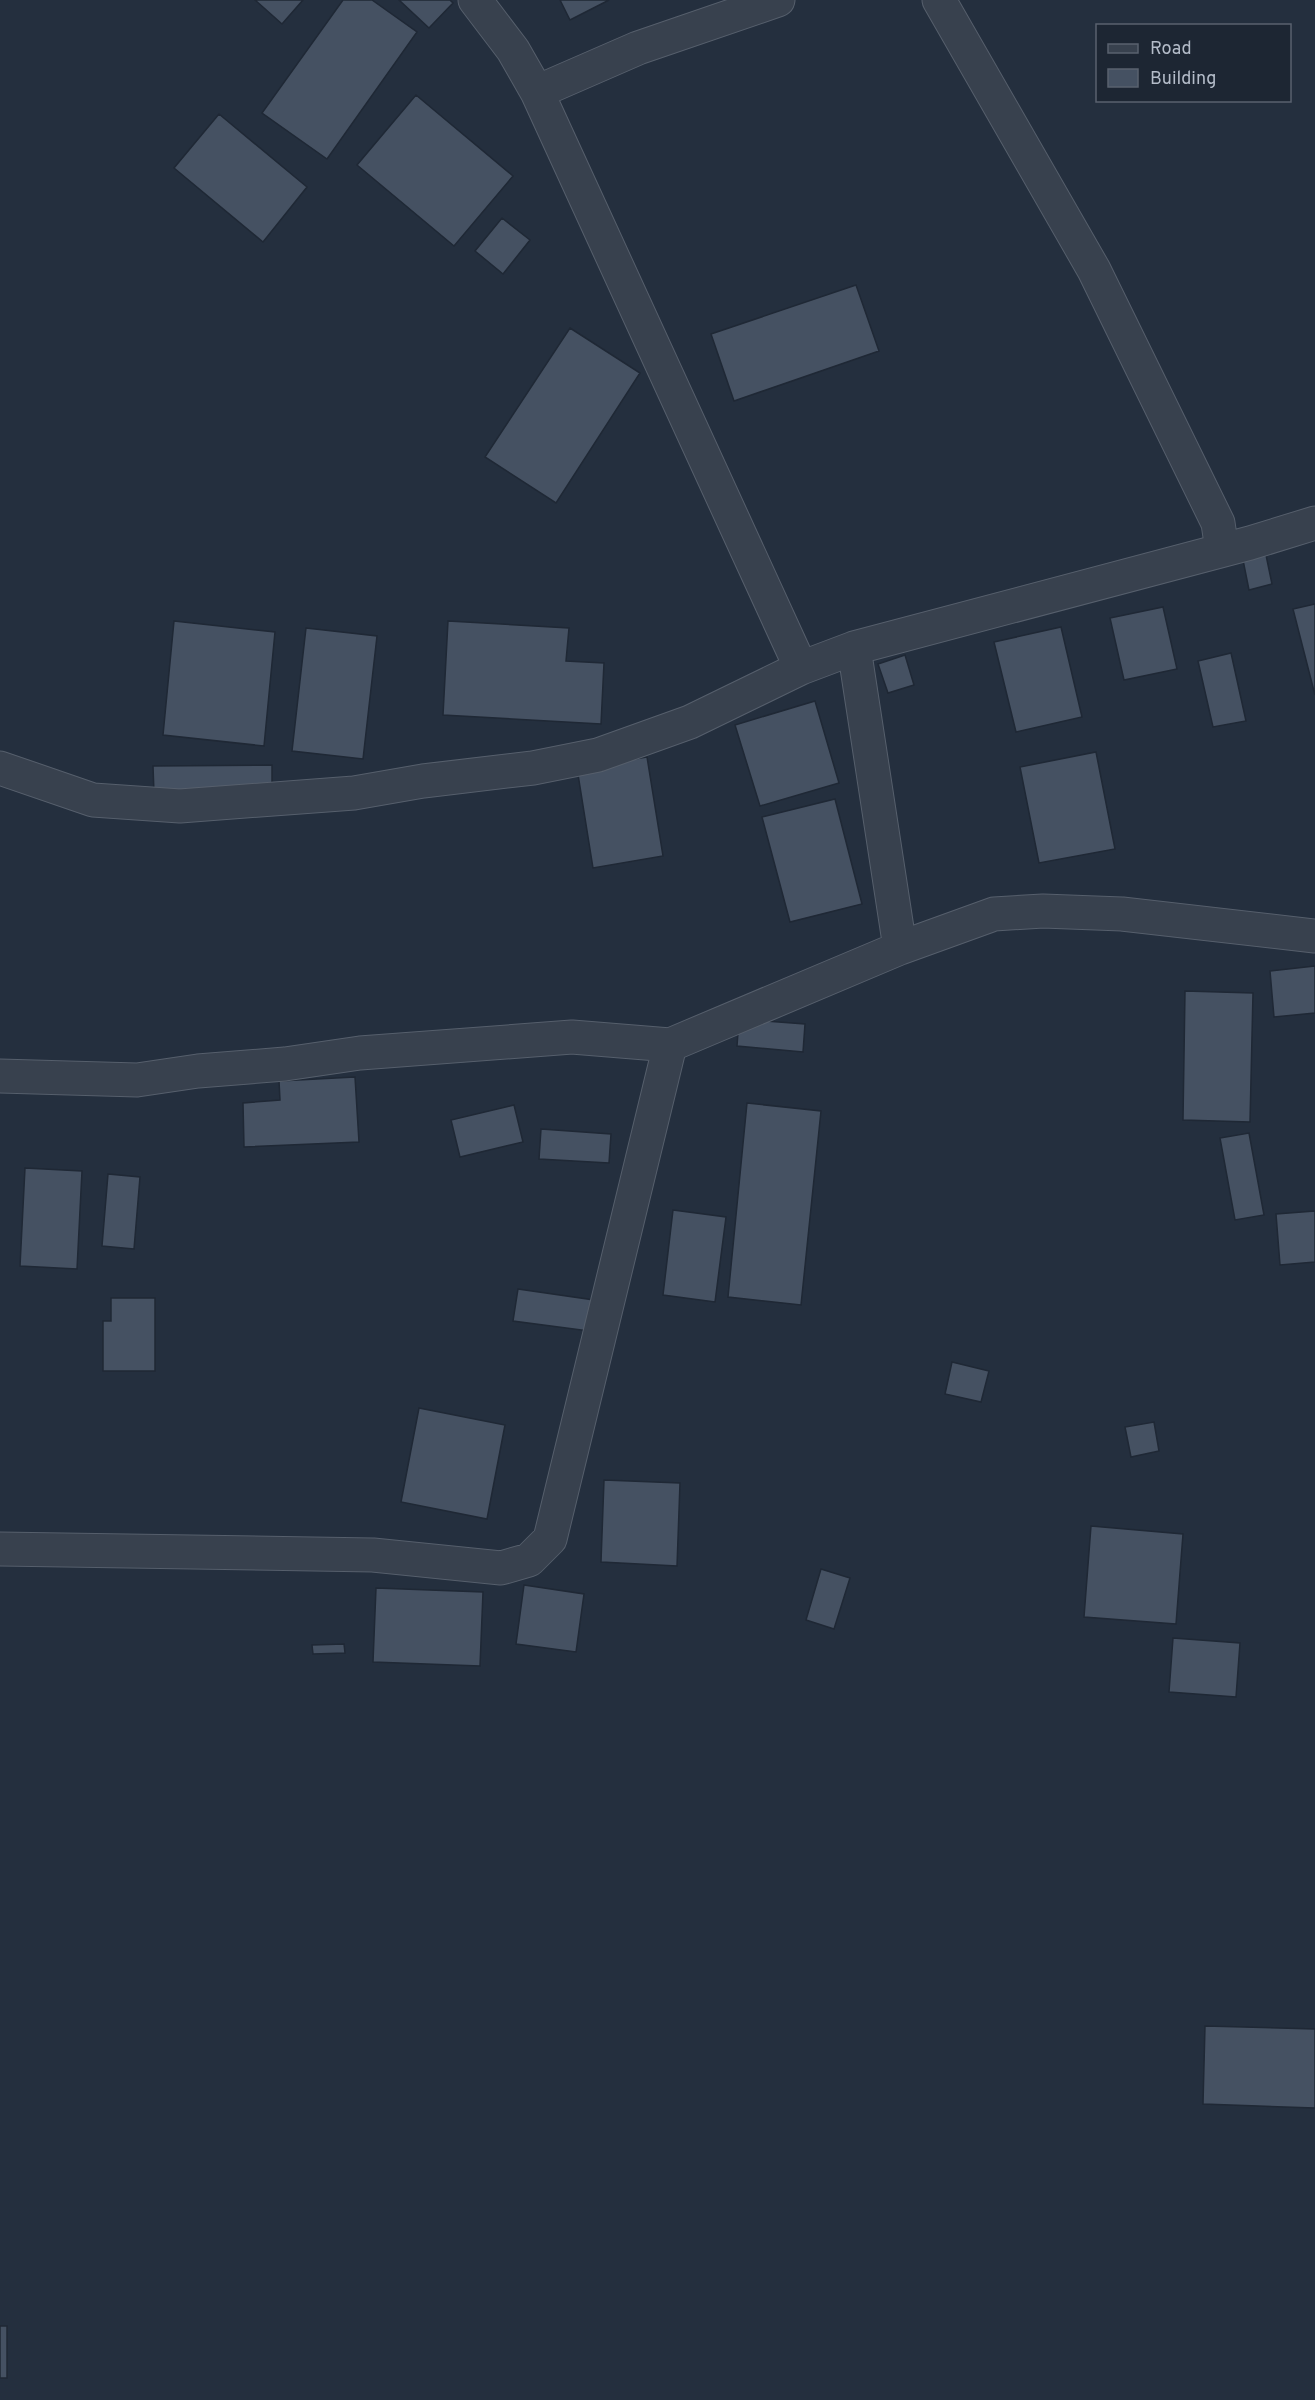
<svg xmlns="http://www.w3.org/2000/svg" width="1315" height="2400" font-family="Overpass,sans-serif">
  <rect width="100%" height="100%" fill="#242f3e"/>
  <!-- building -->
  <path fill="#455162" stroke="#1f2835" stroke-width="1.5" d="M255 0H303L282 24Z
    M343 0H372L417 32 327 159 262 113Z
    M399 0H450L453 3 429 28Z
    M560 0H609L570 20Z
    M416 95 513 176 454 246 357 165Z
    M219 114 307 187 263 242 174 168Z
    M502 218 530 240 503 274 475 251Z
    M856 285 879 351 734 401 711 334Z
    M570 328 640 373 556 503 485 457Z
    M1266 555 1272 584 1249 590 1243 560Z
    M1315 604V695L1293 609Z
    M1163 607 1177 669 1124 680 1110 618Z
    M174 621 275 632 264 746 163 735Z
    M448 621 569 628 566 661 604 663 601 724 443 715Z
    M1061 627 1082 717 1016 732 994 642Z
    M306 628 377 636 363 759 292 751Z
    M1231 653 1246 721 1213 727 1198 661Z
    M905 655 914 685 888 693 878 664Z
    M815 701 839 783 760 806 735 725Z
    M1096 752 1115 849 1039 863 1020 767Z
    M647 757 663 856 593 868 577 768Z
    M272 765V792L154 793 153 766Z
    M835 799 862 904 790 922 762 817Z
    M1315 966V1013L1274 1017 1270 971Z
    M1185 991 1253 993 1250 1122 1183 1120Z
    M739 1019 805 1024 803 1052 737 1046Z
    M355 1077 359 1142 244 1147 243 1103 280 1100 279 1081Z
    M747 1103 821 1111 801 1305 728 1297Z
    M514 1105 523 1142 460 1157 451 1120Z
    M541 1129 611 1134 609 1163 539 1159Z
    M1249 1133 1264 1215 1235 1220 1220 1138Z
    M25 1168 82 1171 77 1269 20 1266Z
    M108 1174 140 1177 134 1249 102 1246Z
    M673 1210 726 1217 715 1302 663 1295Z
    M1315 1211V1262L1280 1265 1276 1214Z
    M518 1289 594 1300 589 1331 513 1321Z
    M111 1298H155V1371H103V1321H111Z
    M952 1362 989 1371 981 1402 945 1394Z
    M419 1408 505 1425 487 1519 401 1502Z
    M1154 1422 1159 1451 1131 1457 1125 1427Z
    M604 1480 680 1483 677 1566 601 1562Z
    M1091 1526 1183 1534 1176 1624 1084 1617Z
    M821 1569 850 1578 834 1629 806 1620Z
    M524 1585 584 1594 576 1652 516 1644Z
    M376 1588 483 1592 480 1666 373 1662Z
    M1173 1638 1240 1643 1236 1697 1169 1692Z
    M344 1644 345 1653 313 1654 312 1645Z
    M1205 2026 1315 2029V2108L1203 2104Z
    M0 2326H7V2378H0Z"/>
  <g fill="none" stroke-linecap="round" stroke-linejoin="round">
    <defs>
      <path id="minor" d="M475 0 513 50 537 92 638 48 778 0
        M939 0 1094 270 1218 523 1222 550
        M537 92 801 668
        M854 648 900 948
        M0 768 93 800 180 806 354 793 423 781 533 768 598 755 690 722 801 668 854 648 1250 543 1315 523
        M0 1076 137 1080 198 1071 285 1064 360 1053 572 1037 670 1045 900 948 994 914 1043 911 1122 914 1315 936
        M0 1549 373 1555 501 1568 529 1560 550 1539 670 1045"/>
    </defs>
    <!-- minor casing -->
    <use href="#minor" stroke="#565f6c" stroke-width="35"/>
    <!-- minor -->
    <use href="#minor" stroke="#38414e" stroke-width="33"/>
  </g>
  <!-- legend -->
  <rect x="1096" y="24" width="195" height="78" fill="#1d2633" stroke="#59626f" stroke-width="1.5"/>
  <rect x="1108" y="44" width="30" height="9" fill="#38414e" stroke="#59626f" stroke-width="1.5"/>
  <text x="1150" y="54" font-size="18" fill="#b4bcc9">Road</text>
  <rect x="1108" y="69" width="30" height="18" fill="#455162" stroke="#59626f" stroke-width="1.5"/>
  <text x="1150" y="84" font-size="18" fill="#b4bcc9">Building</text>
</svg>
